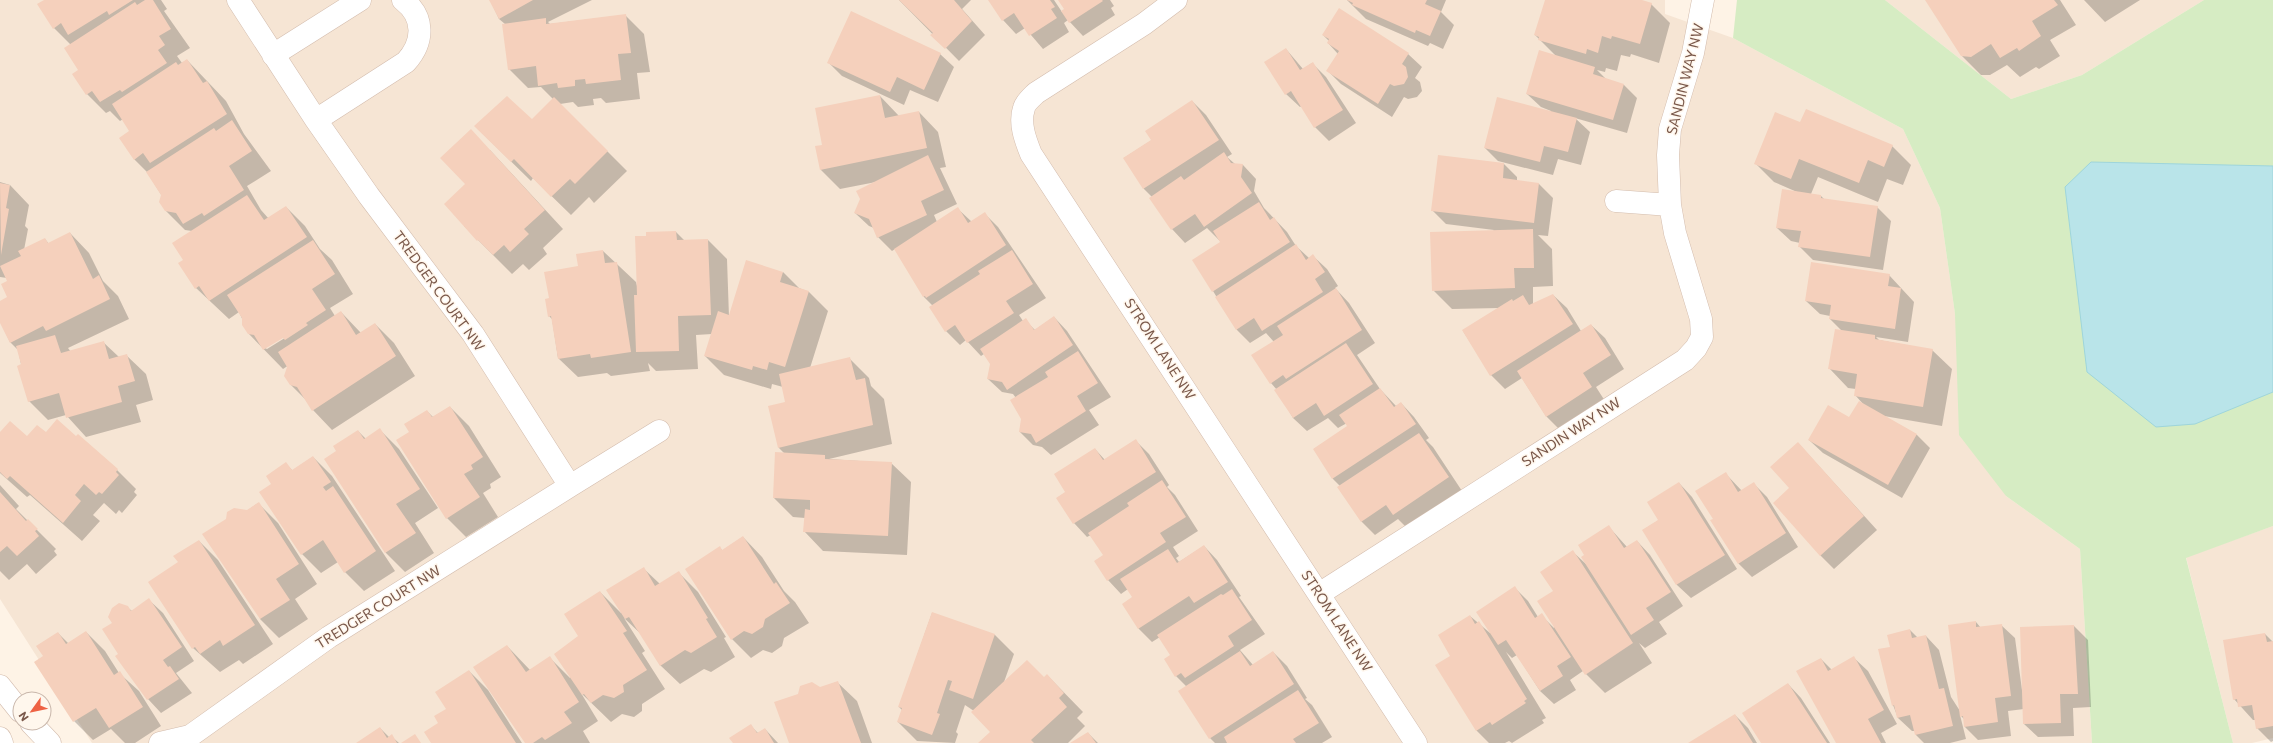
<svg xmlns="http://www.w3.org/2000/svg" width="2273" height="743" font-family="Commissioner,sans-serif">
  <rect width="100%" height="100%" fill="#fef3e6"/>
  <!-- residential -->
  <path fill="#f6e5d4" d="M0 0H1665V14L1733 38 1903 129 1940 208 1955 314 2006 496 2080 549 2092 743H92L0 599Z
    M1885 0H2204L2082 75 2011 99Z
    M2273 526V738L2252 743H2233L2186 557Z"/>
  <!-- green -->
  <path fill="#d6ecc3" d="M1737 0H1885L2011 99 2082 75 2204 0H2273V526L2186 558 2233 743H2092L2080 549 2006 496 1959 435 1955 314 1940 208 1903 129 1733 38Z"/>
  <!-- water -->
  <path fill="#b9e4e9" stroke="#9ed5db" d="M2091 162 2273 166V392L2195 424 2156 427 2087 372 2065 187Z"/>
  <!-- shadow -->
  <path fill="#0003" fill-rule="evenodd" d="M46 0H161L167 9 164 11 190 48 177 56 182 63 187 60 226 101 244 134 271 171 247 186 261 210 269 219 286 207 305 226 320 249 332 260 353 294 330 308 335 316 341 312 361 333 375 324 394 343 415 376 332 430 313 410 305 399 291 385 289 365 283 369 249 334 239 312 229 319 196 288 184 260 192 231 185 230 166 211 162 196 147 172 134 159 131 131 123 119 120 121 110 111 106 113 87 94 71 45 54 28ZM287 334 288 336 267 349 265 348Z
    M490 0H592L548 22 550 24 625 15 644 34 650 72 637 73 640 99 606 103 601 98 593 99 594 105 578 107 573 102 560 104 627 171 594 203 589 197 571 215 533 178 531 181 475 126 532 120 553 99 541 87 528 88 509 69 505 24 499 19Z
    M899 0H971L962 9 985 35 959 61Z
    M989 0H1054L1062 12 1066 10 1059 0H1110L1114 6 1111 8 1115 15 1083 36 1068 20 1064 23 1069 32 1043 49 1025 28 1016 34 1003 20Z
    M1347 0H1446L1441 12 1454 25 1443 49 1430 43 1428 46 1366 19Z
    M1546 0H1639L1651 4 1670 23 1659 63 1631 54 1630 57 1621 55 1617 71 1606 68 1605 72 1597 70 1606 79 1624 85 1637 98 1627 133 1575 118 1590 132 1581 165 1558 159 1553 175 1498 161 1485 148 1551 112V111L1541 107 1527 94 1556 56 1535 35Z
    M1926 0H2060L2076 25 2050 40 2060 56 2039 69 2036 67 2020 77 2007 65 1990 75H1981L1962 56Z
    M2084 0H2140L2105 22Z
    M1323 35 1408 54 1422 67 1415 78 1420 82 1422 91 1417 97 1408 99 1404 97 1392 117 1341 84 1328 71 1338 54 1328 43 1329 41Z
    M1286 49 1303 69 1312 63 1326 77 1356 123 1329 141 1315 127 1302 106 1300 107 1286 94Z
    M940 54 954 67 938 102 910 90 904 105 842 76 828 62Z
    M880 96 899 116 919 112 938 132 946 167 940 168 957 204 934 215 937 222 958 209 972 222 985 214 998 227 1046 298 1019 315 1023 321 1025 320 1035 330 1054 317 1067 331 1111 397 1089 410 1099 425 1051 455 1042 447 1033 445 1020 432 1022 419 1016 398 1013 394 1002 392 988 379 991 364 984 354 981 356 966 340 960 345 946 331 930 307 933 306 924 297 895 249 892 251 878 237 874 228 869 226 855 213 876 182 840 189 821 170 823 146Z
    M1192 101 1206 115 1232 154 1227 157 1235 164 1243 165 1256 179 1254 191 1264 208 1287 232 1296 246 1309 258 1313 256 1327 269 1338 286 1335 288 1349 303 1375 343 1357 355 1380 389 1396 406 1401 403 1414 417 1429 438 1426 440 1433 447 1462 491 1407 528 1398 519 1375 535 1361 521 1340 486 1333 479 1314 449 1349 426 1347 423 1338 428 1328 418 1307 431 1293 418 1277 390 1271 383 1274 342 1266 333 1250 343 1237 330 1213 291 1222 243 1207 228 1185 243 1172 229 1152 197 1144 189 1124 158 1152 140Z
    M1801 123 1892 146 1911 165 1903 185 1887 179 1878 202 1818 177 1811 194 1821 196 1825 200 1877 207 1891 221 1883 270 1813 260 1799 246 1800 243 1791 241 1777 228 1797 192 1774 182 1755 163Z
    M490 150 563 229 543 248 547 254 529 270 523 264 512 274 464 226 466 184Z
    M1503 163 1517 177V181L1539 184 1553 198 1548 236 1538 235 1552 249 1553 286 1533 287V304L1553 295 1567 308 1581 331 1591 325 1605 338 1624 369 1596 387 1605 401 1560 430 1546 416 1522 378 1505 389 1491 375 1463 331 1499 308 1452 309 1433 290 1494 230 1446 224 1432 210Z
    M0 182 10 185 29 205 25 226 28 229 24 250 45 239 49 244 70 233 89 253 103 281 118 296 129 319 68 348 71 352 103 342 119 357 126 355 146 374 153 400 136 405 141 422 86 437 66 415 48 420 29 401 18 350 10 342 0 321V302L8 298 9 282 7 278 0 277Z
    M676 232 685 241 708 240 727 259 729 317 783 272 799 288 809 292 828 311 810 368 850 359 869 378 871 386 884 399 892 444 829 459 891 463 911 482 907 555 823 551 804 531 805 518 793 517 774 498 785 454 779 448 786 403 783 387 772 384 771 389 724 375 705 356 712 334 696 335 698 369 656 371 648 363 650 371 611 376 607 373 578 377 558 358 552 319 549 316 550 299 579 267 603 251 636 282 638 290Z
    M1889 275 1914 302 1908 342 1876 337 1879 340 1932 350 1952 369 1942 426 1884 416 1917 435 1930 448 1902 498 1823 453 1809 440 1850 418 1864 405 1855 395 1856 389 1848 388 1829 368 1842 331 1830 319V316L1820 314 1806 301Z
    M450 407 469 426 501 477 490 484 491 488 483 493 498 517 466 537 447 518 410 432 427 411 433 417Z
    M380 430 399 449 438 508 415 523 434 553 405 572 386 553 326 459 337 452 358 431 366 439Z
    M0 432 27 437 46 433 77 438 78 436 117 470 136 489 134 492 137 495 122 513 119 510 116 514 104 503 93 515 100 521 82 541 30 495 27 497 0 473Z
    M1136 441 1149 454 1169 485 1167 487 1175 495 1198 531 1173 547 1179 556 1176 558 1179 562 1204 546 1217 560 1241 596 1239 597 1265 634 1240 650 1253 665 1273 652 1287 666 1307 698 1305 699 1312 705 1332 737 1322 743H1215L1210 738 1187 687 1176 676 1172 655 1160 637 1152 642 1138 628 1134 598 1128 589 1121 594 1108 580 1104 555 1091 535 1087 537 1074 523 1066 493 1095 449 1105 460Z
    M1798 443 1877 530 1834 569 1820 555 1790 488Z
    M313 457 332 476 395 571 364 591 345 572 338 562 321 573 302 554 272 484 286 464 293 471Z
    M1725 473 1742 491 1754 484 1767 497 1798 547 1752 577 1738 563Z
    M1679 483 1692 497 1737 569 1691 598 1677 585 1643 530 1659 520Z
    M0 485 19 506 16 509 56 549 54 551 57 555 36 574 27 564 9 580 0 571Z
    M258 503 278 523 317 584 295 599 308 619 279 638 260 619 247 511Z
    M1609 527 1627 547 1637 541 1650 555 1683 606 1659 622 1667 634 1645 648 1639 643 1652 663 1605 693 1583 671 1570 680 1576 690 1554 704 1540 691 1517 655 1512 658 1506 652 1546 718 1542 720 1544 723 1512 743 1509 741 1505 743H1489L1476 730 1452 656 1470 616 1490 633 1515 588 1528 601 1538 617 1541 615 1554 628V592L1573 552 1586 564Z
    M743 537 762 557 784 591 795 602 809 623 784 638 782 646 772 653 763 650 751 658 732 639 720 548 723 551Z
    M199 541 218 560 273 644 243 664 239 660 220 672 193 648 179 562Z
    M643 568 660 584 679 573 698 592 726 637 724 638 735 657 711 672 704 669 680 684 660 665 642 635 624 618 645 651 642 653 665 689 642 704V711L634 717 622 714 611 722 581 693 598 721 583 731 590 743H527L507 646 530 670 550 658 570 678 580 636 600 592 621 613Z
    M149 600 163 613 194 661 176 673 192 693 161 713 148 699 119 654 113 623 127 607 132 611Z
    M932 613 995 635 1014 654 1004 682 1044 678 1047 675 1083 712 1077 718 1085 726 1068 743H979L991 732 974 711 965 705 956 732 958 734 955 743 917 741 898 722 902 710 899 707Z
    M1976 622 1981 628 2001 625 2015 638 2022 690 2074 626 2088 640 2091 707 2073 708 2074 736 2038 737 2024 724V709L2008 711 2011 736 1978 740 1965 727 1964 719 1960 715 1966 739 1950 743H1924L1916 735 1915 731H1912L1898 718 1893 705 1891 647 1910 630 1918 638 1926 636 1939 650 1951 697 1960 711Z
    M86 632 105 651 119 673 139 691 161 726 135 743H125L111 729 93 740 74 721 58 633 69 644Z
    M2265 634 2273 642V741L2271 742 2257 728 2256 720H2253L2234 699Z
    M1854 658 1868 671 1897 724 1881 733 1886 743H1837L1821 659 1832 670Z
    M469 671 488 690 522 743H433L440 724Z
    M837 682 857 701 872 743H790L820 688Z
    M1788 684 1801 698 1830 743H1762Z
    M1735 715 1748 728 1757 743H1690Z
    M751 726 758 733 765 729 778 743H734Z
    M380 728 389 737 391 736 399 743H358Z
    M1088 733 1098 743H1072Z"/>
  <!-- building -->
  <path fill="#f5d0bc" d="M44 0H133L109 15 107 11 68 35 61 23 53 29 37 4Z
    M145 0H153L171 29 159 36 165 45 158 50 167 63 122 92 120 90 100 102 92 91 86 95 72 74 78 70 64 48 135 2 137 5Z
    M489 0H533L499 19Z
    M899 0H954L972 21 945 49 930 35 933 33Z
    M988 0H1050L1055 7 1051 9 1057 18 1029 36 1014 13 1002 21Z
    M1058 0H1102L1103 1 1069 23 1061 11 1064 9Z
    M1347 0H1427L1425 4 1441 11 1430 36 1416 30 1415 33 1352 5 1353 3Z
    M1545 0H1642L1652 3 1640 44 1612 36 1611 39 1602 36 1598 53 1587 49 1586 54 1538 40 1539 37 1534 35Z
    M1925 0H2054L2058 5 2032 21 2041 36 2019 51 2017 48 2000 58 1991 44 1971 57 1961 56Z
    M1339 8 1409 53 1402 64 1406 67 1408 77 1404 84 1394 86 1390 84 1378 104 1326 71 1339 51 1327 43 1329 39 1322 35Z
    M851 11 941 53 924 90 897 77 890 92 827 63Z
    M626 14 631 53 618 54 621 80 586 84 585 79 575 80V86L558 88 557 83 538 86 536 66 508 70 502 24 546 18V24Z
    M1286 48 1300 70 1313 62 1343 110 1314 128 1291 91 1285 95 1264 62Z
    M1539 50 1595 67 1593 74 1624 84 1613 120 1526 94Z
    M187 59 203 83 207 81 227 114 150 163 143 153 134 160 119 138 129 131 112 104 176 62 178 65Z
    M880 95 885 118 919 111 927 148 820 170 815 146 822 145 815 108Z
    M507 96 532 119 554 97 608 151 575 184 570 179 551 197 514 159 511 162 474 126Z
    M1497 97 1577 118 1568 152 1544 146 1540 162 1484 148Z
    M1192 100 1219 140 1143 189 1123 158 1151 140 1145 131Z
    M1806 109 1893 145 1884 167 1868 160 1859 183 1799 159 1791 179 1754 164 1775 112 1800 122Z
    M232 120 252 151 229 166 244 190 204 216 202 213 183 224 176 213 165 211 159 202 161 195 146 172 214 128 216 131Z
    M471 129 545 210 524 229 529 234 510 252 504 245 493 255 478 240 477 241 444 204 465 184 440 158Z
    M1224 152 1231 163 1243 164 1241 177 1252 193 1204 227 1195 214 1171 230 1149 198 1181 176 1184 180Z
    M928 155 944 190 921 201 927 215 877 238 869 219 854 213 860 199 856 191Z
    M1438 155 1504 163 1503 178 1539 183 1534 223 1431 211Z
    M0 183 10 185 6 208 9 209 1 255Z
    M1782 189 1821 195V198L1878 206 1870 257 1798 247 1801 231 1776 228Z
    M247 195 264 220 286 206 307 237 209 301 199 286 195 289 178 263 183 260 172 243Z
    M1259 202 1270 220 1274 217 1290 242 1212 292 1192 260 1220 242 1213 231Z
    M958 207 968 223 985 212 1006 245 926 298 925 296 923 297 894 249Z
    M1533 229 1534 268H1514L1515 288 1432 291 1430 232Z
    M676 231 677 240 708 239 711 315 678 316 679 351 636 352 634 295H637L635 236H646V232Z
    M70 232 93 279 99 275 110 299 46 331 43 326 10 343 0 323V301L7 297 1 284 7 281 0 266 21 256 18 251 45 238 48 243Z
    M313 240 335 274 312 289 326 310 306 323 308 325 285 340 283 338 263 350 254 335 248 334 242 325V318L227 295Z
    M1296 244 1306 260 1313 254 1325 272 1315 279 1323 292 1262 331 1254 318 1236 330 1215 297Z
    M603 250 605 263 617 262 631 352 591 358 590 354 558 359 551 316 548 317 545 299 549 298 544 272 578 266 576 254Z
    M1012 250 1033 284 1006 301 1014 313 967 343 955 325 945 332 929 307 980 274 978 271Z
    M746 260 783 272 780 282 809 291 785 367 769 362 767 370 753 366 752 370 704 356 718 311 729 315Z
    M1811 262 1890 274 1888 286 1901 288 1895 329 1829 319 1831 305 1805 301Z
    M1336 288 1362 330 1286 379 1283 375 1270 384 1251 355 1283 335 1277 326Z
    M1553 294 1573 324 1490 376 1462 330 1512 299 1513 301 1523 295 1529 305Z
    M341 311 356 335 375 323 396 356 312 411 297 387 290 385 284 376 287 367 278 352Z
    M1054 316 1073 345 1007 390 1002 382 987 379 990 364 980 349 1026 318 1034 330Z
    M1591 324 1611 355 1583 373 1592 387 1546 417 1517 371Z
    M1835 329 1875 335V339L1933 349 1923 407 1854 396 1857 374 1828 369Z
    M55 335 61 353 104 341 109 359 127 354 135 381 118 386 122 402 66 418 59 393 28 402 17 366 21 364 16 346Z
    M1346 343 1373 384 1324 416 1316 403 1293 418 1274 390Z
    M1078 351 1098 383 1077 396 1086 411 1036 443 1031 434 1019 432 1021 419 1010 400 1048 377 1045 372Z
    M850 357 856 380 865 378 873 425 778 448 768 406 785 402 779 374Z
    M1380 388 1394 407 1401 402 1416 424 1332 479 1313 449 1347 426 1339 415Z
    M1859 401 1917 434 1888 485 1808 440 1828 405 1849 417Z
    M450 406 483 457 471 465 473 469 464 474 480 497 446 519 396 440 409 432 404 424 427 410 432 417Z
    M57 419 76 436 78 434 118 469 116 472 119 475 102 494 99 492 96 495 84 484 75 495 81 501 63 523 10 476 7 479 0 472V432L10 421 27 436 37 425 46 432Z
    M380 428 420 489 396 504 416 533 385 553 324 459 336 451 333 446 358 430 364 439Z
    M1419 433 1449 477 1393 515 1386 505 1361 522 1337 487Z
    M1136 439 1156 472 1073 524 1056 498 1065 492 1054 474 1095 448 1103 460Z
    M1798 442 1864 516 1820 556 1773 503 1789 488 1770 467Z
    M775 452 825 455V459L892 462 888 536 803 532 805 509 810 510V500L773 498Z
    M313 456 331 482 323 487 326 491 333 486 376 551 344 573 323 540 301 555 259 492 271 484 266 476 286 462 292 470Z
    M1726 472 1738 492 1754 482 1786 533 1738 564 1710 520 1713 519 1695 491Z
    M1162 480 1186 517 1160 533 1166 542 1107 581 1094 561 1103 555 1088 533 1129 506 1127 503Z
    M1679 482 1725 555 1676 585 1642 530 1658 520 1647 502Z
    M0 492 26 521 28 519 38 529 35 531 39 536 17 556 7 546 0 552Z
    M259 502 299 564 276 579 290 600 260 619 202 534 226 519 227 512 234 508 247 510Z
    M1609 525 1624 548 1637 540 1671 592 1646 608 1654 620 1631 635 1581 557 1584 555 1578 545Z
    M743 536 774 584 776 582 790 603 765 619 763 627 752 634 744 631 731 640 685 569 720 546 722 550Z
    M199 540 255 625 223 646 220 640 200 654 195 647 192 649 148 582 178 562 173 556Z
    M1204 545 1228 582 1194 603 1189 596 1138 629 1122 604 1132 597 1120 579 1168 549 1177 563Z
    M1573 550 1633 643 1585 675 1537 601 1553 591 1540 572Z
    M644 567 655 586 679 571 708 618 706 619 717 637 691 653 685 650 660 666 629 617 625 619 606 590Z
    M1515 586 1535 618 1542 613 1571 657 1557 666 1563 676 1540 691 1506 640 1498 645 1476 612Z
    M1232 589 1252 620 1228 636 1234 646 1185 678 1181 673 1175 677 1164 659 1170 655 1157 635 1221 594 1223 595Z
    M600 591 627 631 623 633 647 670 623 685 624 692 614 698 603 695 591 703 584 694 582 695 554 654 578 636 564 614Z
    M149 598 182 647 163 660 168 667 170 666 179 679 147 700 115 656 118 654 102 629 112 623 108 617 112 608 119 603 128 606 131 611Z
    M932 612 995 634 973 699 949 690 952 681 948 680 937 713 940 714 932 735 897 722 902 708 898 707Z
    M1470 615 1475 624 1479 621 1527 699 1524 701 1526 703 1492 725 1490 722 1476 731 1435 665 1450 656 1438 635Z
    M1976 621V627L2002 624 2011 696 1995 698 1998 722 1964 727 1963 716 1960 717 1948 625Z
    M2074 625 2078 694H2060L2061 723 2023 724 2020 627Z
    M1910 629 1912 638 1926 635 1939 689 1944 688 1953 726 1915 735 1910 715 1897 718 1894 705 1892 706 1878 649 1890 647 1887 635Z
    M86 631 114 675 120 671 143 707 109 728 96 708 73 722 34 662 43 656 36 646 58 632 66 644Z
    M2265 633 2267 642 2273 641V726L2256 729 2252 705 2238 707 2237 699 2233 700 2223 640Z
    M507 645 526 672 550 656 579 702 564 712 572 723 545 740 542 737 533 743H525L473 667Z
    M1240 651 1250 666 1273 651 1294 684 1209 739 1178 691Z
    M1854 656 1884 710 1868 719 1881 743H1836L1796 671 1821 658 1828 671Z
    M1027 660 1044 677 1047 674 1064 693 1059 698 1067 707 1031 740 1034 743H978L990 732 971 712Z
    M469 670 516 743H431L424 732 438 723 434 716 446 709 435 692Z
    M838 681 861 743H789L774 702 798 694 800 686 812 682 820 687Z
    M1788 683 1827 743H1761L1742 713Z
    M1298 690 1319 723 1293 739 1296 743H1227L1224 737Z
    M1735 714 1753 743H1688Z
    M751 724 757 733 765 728 774 743H733L729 738Z
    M380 727 387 738 392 734 397 743H356Z
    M1088 732 1096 743H1070Z
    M415 734 421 743H401Z"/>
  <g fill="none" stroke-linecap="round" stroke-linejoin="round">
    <defs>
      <path id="minor" d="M238 0 316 120 369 196 473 334 570 486 659 431
        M1176 0 1144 24 1036 93C1032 97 1025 103 1024 108 1019 123 1025 139 1031 154L1416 743
        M273 55 360 0
        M316 120 406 62C424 42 425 17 403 0
        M1616 201 1670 205
        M1319 594 1685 360 1696 348 1702 337 1701 319 1675 233 1670 205 1668 155 1670 129 1693 53 1703 0
        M0 686 20 711
        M31 723 50 743
        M0 738 2 743
        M160 743 190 736
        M185 743 190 736 329 637 570 486"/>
    </defs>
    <!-- minor casing -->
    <use href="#minor" stroke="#d3bcad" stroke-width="23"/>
    <!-- minor -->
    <use href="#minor" stroke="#fff" stroke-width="22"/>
  </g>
  <g text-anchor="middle" stroke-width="3" stroke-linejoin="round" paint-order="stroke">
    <!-- street labels -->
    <g font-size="14" fill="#795749" stroke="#fff7ed">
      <text transform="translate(1685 79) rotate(-76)" y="5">SANDIN WAY NW</text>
      <text transform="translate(439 291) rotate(54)" y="5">TREDGER COURT NW</text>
      <text transform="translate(1160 349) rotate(57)" y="5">STROM LANE NW</text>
      <text transform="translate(1571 432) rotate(-33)" y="5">SANDIN WAY NW</text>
      <text transform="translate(378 607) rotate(-32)" y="5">TREDGER COURT NW</text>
      <text transform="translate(1337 621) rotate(57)" y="5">STROM LANE NW</text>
    </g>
  </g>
  <!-- north arrow -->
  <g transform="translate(32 711) rotate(237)"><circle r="19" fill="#fff7ed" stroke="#c9b7ab"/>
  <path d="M0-3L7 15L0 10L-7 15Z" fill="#ee6244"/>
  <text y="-6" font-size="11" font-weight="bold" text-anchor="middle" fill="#795749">N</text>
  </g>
</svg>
